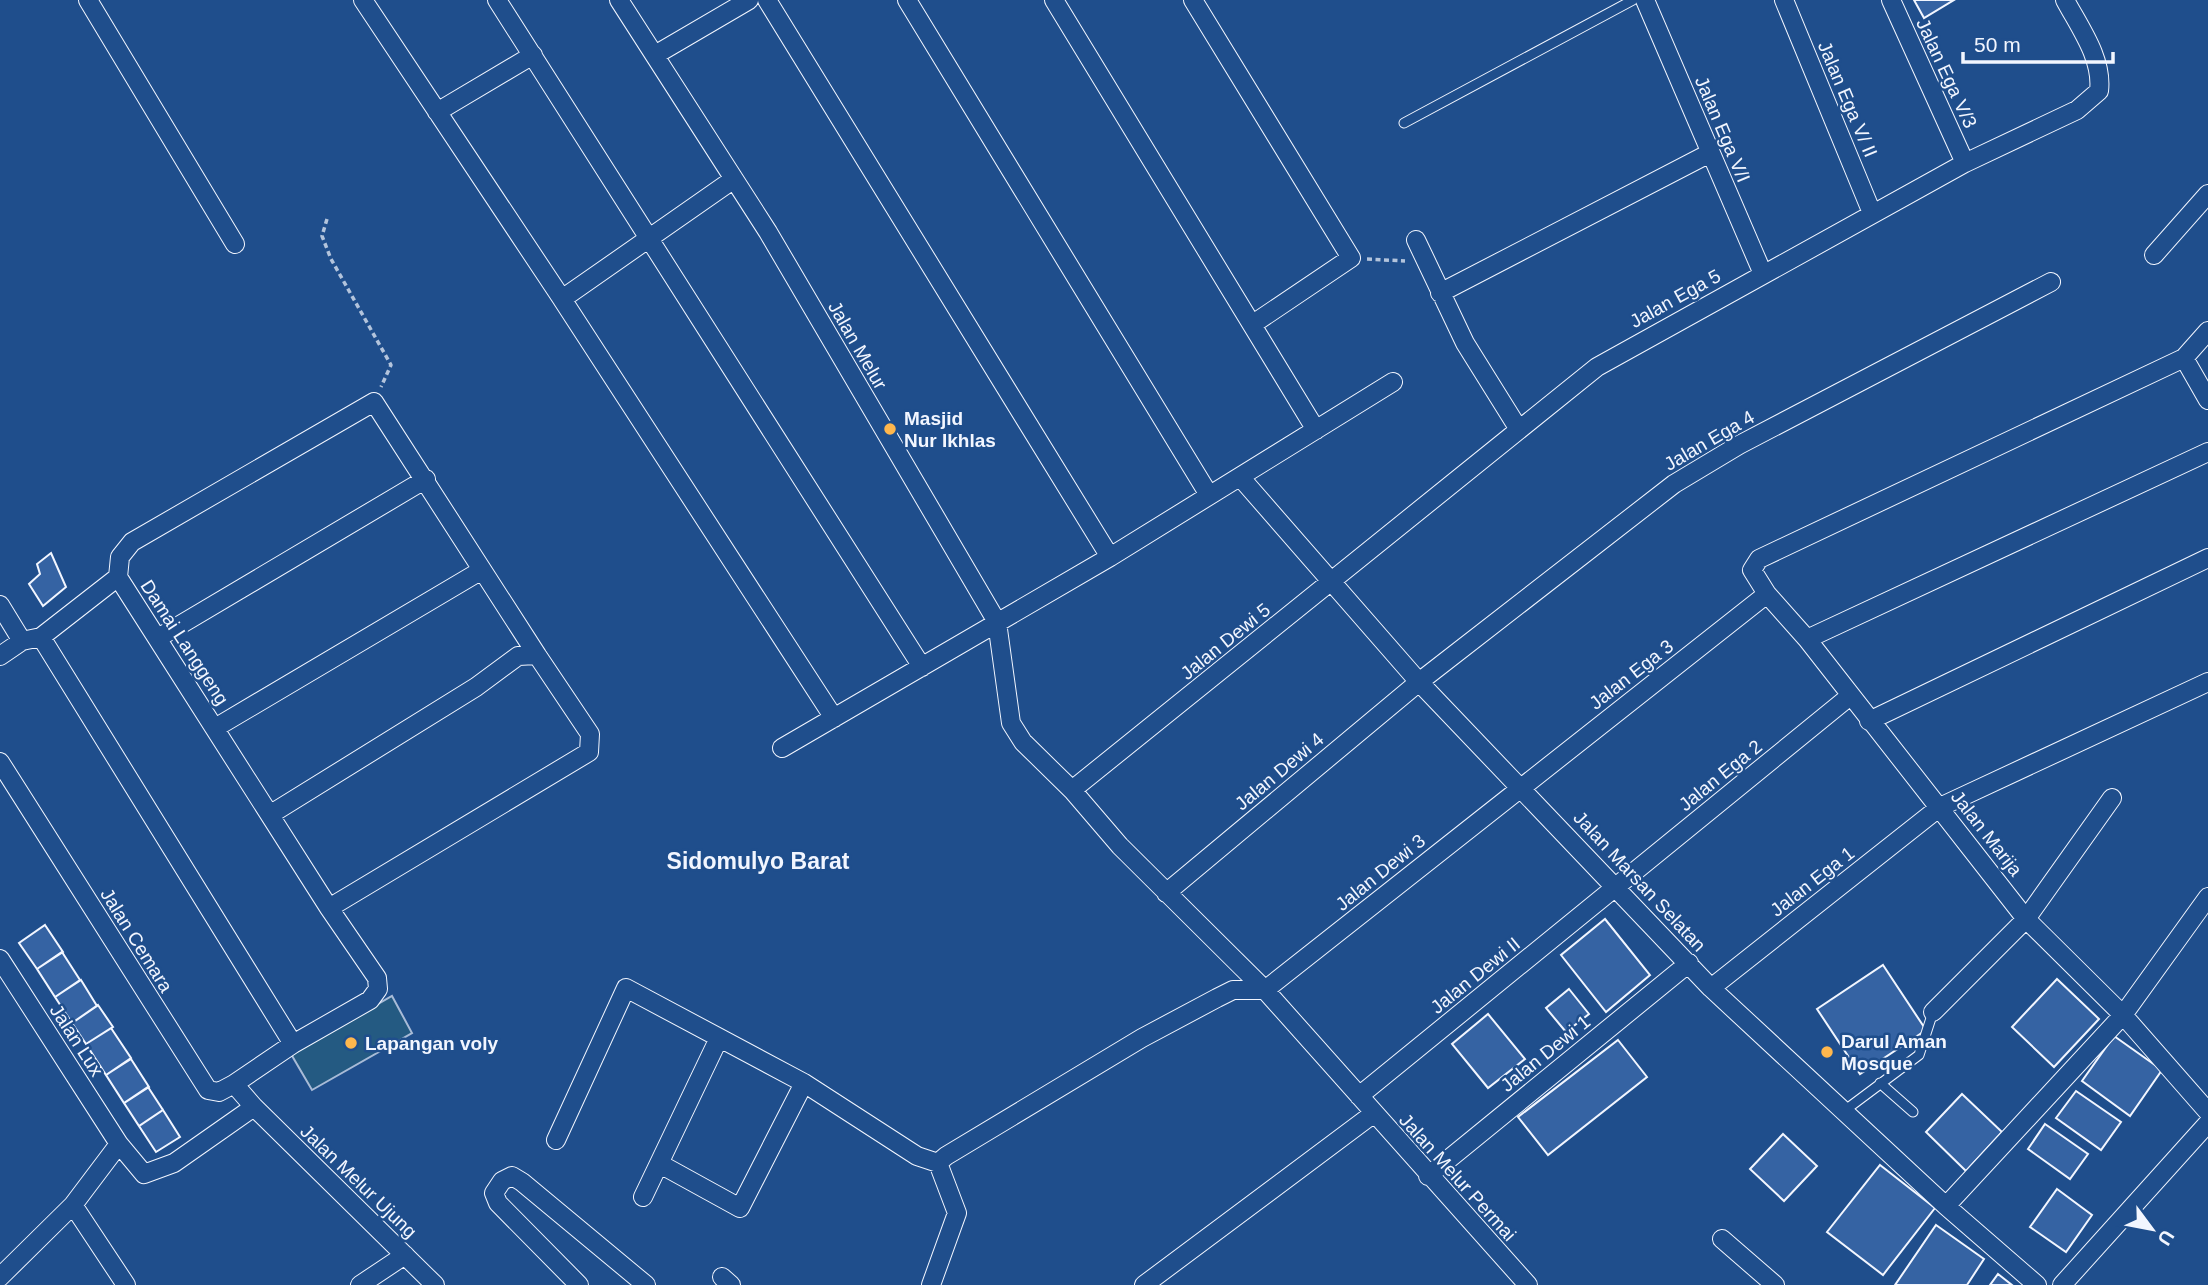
<svg xmlns="http://www.w3.org/2000/svg" width="2208" height="1285" font-family="Helvetica,sans-serif">
  <rect width="100%" height="100%" fill="#1f4e8c"/>
  <!-- green -->
  <path fill="#245a82" stroke="#a8bbd7" stroke-width="2" d="M392 996 412 1033 312 1090 291 1054Z"/>
  <!-- building -->
  <path fill="#3563a3" stroke="#f2f6ff" stroke-width="2" d="M1914 0H1954L1924 18Z
    M51 553 66 587 43 606 29 584 40 574 37 564Z
    M1605 919 1650 975 1606 1012 1561 955Z
    M45 925 63 952 37 969 19 943Z
    M62 952 80 980 55 997 37 969Z
    M1883 965 1926 1030 1860 1074 1817 1009Z
    M2057 979 2099 1019 2054 1067 2012 1027Z
    M81 980 97 1006 72 1023 55 997Z
    M1569 989 1589 1014 1566 1032 1546 1008Z
    M98 1005 113 1027 86 1044 72 1023Z
    M1488 1014 1525 1059 1488 1088 1452 1044Z
    M111 1028 131 1058 106 1075 86 1044Z
    M2114 1036 2162 1070 2130 1116 2082 1081Z
    M1618 1040 1647 1077 1548 1155 1518 1117Z
    M131 1059 149 1087 124 1103 106 1075Z
    M148 1087 163 1110 139 1126 124 1103Z
    M2076 1091 2121 1122 2101 1150 2056 1118Z
    M1962 1094 2002 1132 1966 1171 1926 1132Z
    M163 1110 180 1137 156 1152 139 1126Z
    M2045 1124 2088 1154 2070 1179 2028 1149Z
    M1783 1134 1817 1166 1784 1201 1750 1169Z
    M1880 1165 1935 1208 1883 1275 1827 1232Z
    M2057 1189 2092 1215 2066 1252 2030 1227Z
    M1936 1225 1984 1259 1967 1285H1895Z
    M1998 1274 2012 1285H1990Z"/>
  <g fill="none" stroke-linecap="round" stroke-linejoin="round">
    <defs>
      <path id="service" d="M1404 123 1633 0
        M1880 1083 1913 1112
        M1844 1111 1919 1055 1933 1012"/>
      <path id="minor" d="M88 0 235 244
        M363 0 562 299
        M497 0 922 667
        M619 0 768 232 997 622 1011 723 1023 742 1072 790 1120 846 1265 990 1528 1285
        M767 0 1110 557
        M907 0 1209 495
        M1054 0 1316 430
        M1193 0 1351 258 1253 324
        M1645 0 1763 274
        M1784 0 1872 213
        M1891 0 1965 163
        M655 55 749 0
        M437 112 533 55
        M734 179 562 299 834 718
        M1416 240 1465 343 1518 428
        M2154 255 2208 194
        M1440 293 1710 153
        M2184 358 2208 331
        M2208 400 2184 358 1759 559 1752 570 1767 594 1807 639 2026 919 2123 1015 2208 1112
        M1241 478 1419 682 1711 988 1946 1206 2037 1285
        M118 577 120 557 132 542 374 402 537 655 518 656 476 687 271 814
        M0 605 22 641
        M158 638 426 479
        M1807 639 2208 452
        M0 656 22 641 41 637
        M1869 721 2208 558
        M215 728 482 570
        M782 748 1110 557 1393 382
        M0 762 208 1090 219 1092 234 1084 254 1107 435 1285
        M1072 790 1597 367 1965 163 2077 110 2099 91C2103 59 2080 28 2065 0
        M1166 893 1419 682 1674 484 1739 445 2051 282
        M329 908 589 752 590 734 537 655
        M0 959 119 1144
        M1711 988 1940 807 2208 682
        M1265 990 1767 594
        M1933 1012 2026 919 2112 798
        M234 1084 293 1044 370 1000 378 989 377 978 329 908 118 577 41 637 293 1044
        M1359 1096 1850 696
        M556 1140 626 988 804 1083 917 1156 938 1163
        M660 1164 740 1208 804 1083
        M1428 1176 1689 963
        M643 1197 719 1038
        M73 1205 126 1285
        M1946 1206 2123 1015 2208 897
        M1722 1239 1775 1285
        M0 1277 73 1205 119 1144 144 1174 174 1163 254 1107
        M722 1277 731 1285
        M360 1285 405 1255
        M579 1285 498 1203 494 1193 502 1181 512 1176 522 1182 646 1285
        M931 1285 957 1213 938 1163 946 1156 1142 1038 1217 998 1233 990H1265
        M1144 1285 1373 1114
        M2062 1285 2208 1123"/>
    </defs>
    <!-- service casing -->
    <use href="#service" stroke="#f2f6ff" stroke-width="11"/>
    <!-- minor casing -->
    <use href="#minor" stroke="#f2f6ff" stroke-width="20"/>
    <!-- path -->
    <path stroke="#b3c4dc" stroke-width="3.5" stroke-dasharray="5 3.5" stroke-linecap="butt" d="M327 219 322 236 331 259 391 365 381 387
      M1367 259 1405 261"/>
    <!-- service -->
    <use href="#service" stroke="#1f4e8c" stroke-width="9"/>
    <!-- minor -->
    <use href="#minor" stroke="#1f4e8c" stroke-width="18"/>
  </g>
  <!-- markers -->
  <g fill="#ffb74d" stroke="#1f4e8c" stroke-width="2.5">
    <circle cx="890" cy="429" r="7"/>
    <circle cx="351" cy="1043" r="7"/>
    <circle cx="1827" cy="1052" r="7"/>
  </g>
  <g text-anchor="middle" stroke-width="5" stroke-linejoin="round" paint-order="stroke">
    <!-- street labels -->
    <g font-size="19" fill="#f2f6ff" stroke="#1f4e8c">
      <text transform="translate(1947 73) rotate(65)" y="7">Jalan Ega V/3</text>
      <text transform="translate(1848 99) rotate(67)" y="7">Jalan Ega V/ II</text>
      <text transform="translate(1723 129) rotate(67)" y="7">Jalan Ega V/I</text>
      <text transform="translate(1675 298) rotate(-29)" y="7">Jalan Ega 5</text>
      <text transform="translate(858 345) rotate(60)" y="7">Jalan Melur</text>
      <text transform="translate(1709 440) rotate(-30)" y="7">Jalan Ega 4</text>
      <text transform="translate(1225 641) rotate(-39)" y="7">Jalan Dewi 5</text>
      <text transform="translate(185 642) rotate(57)" y="7">Damai Langgeng</text>
      <text transform="translate(1631 674) rotate(-38)" y="7">Jalan Ega 3</text>
      <text transform="translate(1279 771) rotate(-40)" y="7">Jalan Dewi 4</text>
      <text transform="translate(1720 775) rotate(-39)" y="7">Jalan Ega 2</text>
      <text transform="translate(1987 833) rotate(52)" y="7">Jalan Marija</text>
      <text transform="translate(1380 872) rotate(-39)" y="7">Jalan Dewi 3</text>
      <text transform="translate(1640 881) rotate(47)" y="7">Jalan Marsan Selatan</text>
      <text transform="translate(1812 881) rotate(-38)" y="7">Jalan Ega 1</text>
      <text transform="translate(137 940) rotate(58)" y="7">Jalan Cemara</text>
      <text transform="translate(1475 975) rotate(-39)" y="7">Jalan Dewi II</text>
      <text transform="translate(77 1040) rotate(57)" y="7">Jalan Lux</text>
      <text transform="translate(1545 1053) rotate(-39)" y="7">Jalan Dewi 1</text>
      <text transform="translate(1458 1177) rotate(48)" y="7">Jalan Melur Permai</text>
      <text transform="translate(359 1181) rotate(44)" y="7">Jalan Melur Ujung</text>
    </g>
    <!-- poi labels -->
    <g font-size="19" font-weight="bold" fill="#f2f6ff" stroke="#1f4e8c" text-anchor="start">
      <text x="904" y="425">Masjid<tspan x="904" dy="22">Nur Ikhlas</tspan></text>
      <text x="1841" y="1048">Darul Aman<tspan x="1841" dy="22">Mosque</tspan></text>
      <text x="365" y="1050">Lapangan voly</text>
    </g>
    <!-- quarter labels -->
    <g font-size="23" font-weight="bold" fill="#f2f6ff" stroke="#1f4e8c">
      <text x="758" y="869">Sidomulyo Barat</text>
    </g>
  </g>
  <!-- north arrow -->
  <g transform="translate(2152 1229) rotate(122)" stroke="#1f4e8c" stroke-width="5" paint-order="stroke">
  <path d="M0-5L12 26L0 18L-12 26Z" fill="#f2f6ff"/>
  <text y="-10" font-size="19" font-weight="bold" text-anchor="middle" fill="#f2f6ff">U</text>
  </g>
  <!-- scale -->
  <path d="M1963 52v10h150v-10" fill="none" stroke="#f2f6ff" stroke-width="3.5"/>
  <text x="1974" y="52" font-size="21" fill="#f2f6ff" stroke="#1f4e8c" stroke-width="5" paint-order="stroke">50 m</text>
</svg>
